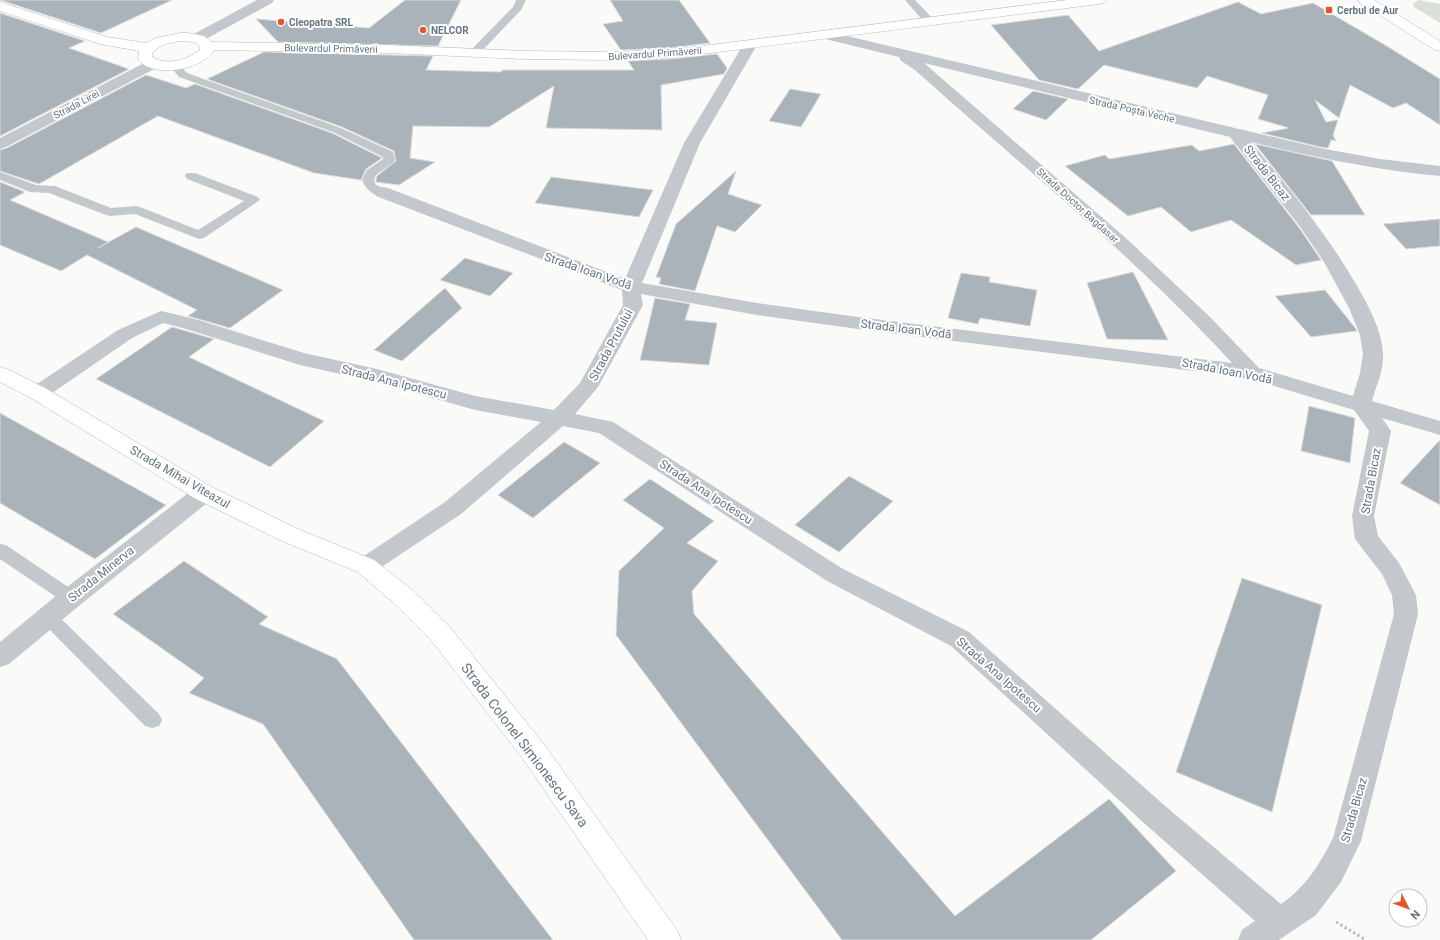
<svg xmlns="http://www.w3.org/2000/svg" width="1440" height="940" font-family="Roboto,sans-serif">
  <rect width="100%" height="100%" fill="#fafaf8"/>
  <!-- green -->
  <path fill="#dadfd7" d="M1419 0 1440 4V23L1414 7 1413 4Z"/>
  <!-- building -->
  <path fill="#aab3b9" stroke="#dcdcda" d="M0 0H172L101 33Z
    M405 0H461L438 46 278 42 256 19 369 28Z
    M610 0H679L710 43 670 48 621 50 603 24 623 21Z
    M1238 2 1261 14 1313 3 1385 45 1440 79V125L1406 103 1393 108 1350 85 1339 118 1315 100 1326 122 1338 120 1333 135 1336 141 1331 140 1328 148 1320 147 1262 133 1289 128 1258 119 1268 95 1207 76 1197 88 1104 65 1078 89 1039 80 991 25 1068 15 1099 51Z
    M0 13 85 41 69 48 129 69 0 136Z
    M264 52 433 56 426 70 501 72 502 70H634L628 61 670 59 717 54 727 68 724 74 661 85 662 130 546 128 554 86 489 127 413 126 410 158 435 162 399 185 376 182V180L377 176 396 161 394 151 342 127 207 79Z
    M146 75 186 88 195 84 332 133 382 158 366 169 361 180 314 173 158 116 39 184 0 171V150L7 148Z
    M790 89 821 94 801 127 769 121Z
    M1033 91 1068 99 1046 120 1013 109Z
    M1234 144 1300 229 1321 260 1296 265 1231 220 1191 232 1161 207 1128 216 1065 166 1105 155 1109 159 1192 145 1199 151Z
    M1255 144 1332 161 1365 215H1311Z
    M736 171 728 194 762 205 735 232 717 226 695 291 659 284 661 278 656 277 676 224Z
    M551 177 653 190 639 217 535 203Z
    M0 182 25 192 10 200 108 242 98 248 136 227 283 290 230 328 188 316 197 310 87 255 61 271 0 245Z
    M1440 219V246L1406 249 1383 224Z
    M465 258 513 273 490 296 440 280Z
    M1133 272 1168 340 1107 339 1087 283Z
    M961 273 990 277 989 282 1037 290 1030 326 980 318 978 324 948 318Z
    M445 288 462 308 402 361 374 350Z
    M1325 290 1356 329 1357 331 1311 337 1275 296Z
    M655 298 690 304 685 320 717 323 709 365 640 360Z
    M172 327 214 339 189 357 324 421 270 467 96 379Z
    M1309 406 1355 418 1350 463 1301 451Z
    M0 413 166 505 95 559 0 503Z
    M1440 440V505L1400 483Z
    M564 442 600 463 533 518 498 495Z
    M849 476 893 501 839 552 795 525Z
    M650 479 714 521 687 543 718 561 692 591 694 614 955 916 1109 799 1176 871 1091 940H842L616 635 619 571 664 528 623 500Z
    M184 561 268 617 259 624 337 659 553 940H414L263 724 189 693 204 678 113 614Z
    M1242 578 1322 605 1272 812 1176 772Z"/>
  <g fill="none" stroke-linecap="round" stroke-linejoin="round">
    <defs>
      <path id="secondary" d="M1067 0H1106L1104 3 1099 4 670 58 609 60 524 59 388 53 214 50C204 70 151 79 138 59L139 51 100 44 0 11V2L107 37 146 43 156 38 180 33H188L204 36 212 42 388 45 524 51 609 52 670 50ZM180 41 194 42 199 45 200 50C187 60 167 66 152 57V53L159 47 165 44Z
        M0 367 7 369 45 388 212 487 298 529 374 560 415 592 449 626 543 743 677 930 681 940H648L523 759 431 640 397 606 358 572 282 541 196 499 31 398 0 382Z"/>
      <path id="primary" d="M1358 0H1374L1440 41V51L1435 50 1360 3Z"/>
    </defs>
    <!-- secondary casing -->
    <use href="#secondary" stroke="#b3babf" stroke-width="1"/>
    <!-- primary casing -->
    <use href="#primary" stroke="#b5babe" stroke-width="1"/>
    <!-- path -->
    <path stroke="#bbbfc2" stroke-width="3" stroke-dasharray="2.5 2.5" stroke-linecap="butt" d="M1336 922 1366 940"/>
    <!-- lane -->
    <path fill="#c3c8cc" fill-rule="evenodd" d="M516 0H526L521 10 478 55H470L469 53 470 51 513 7Z
      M905 0H915L933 19 934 21 933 23H925Z
      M178 61 182 62 183 69 187 73 341 128 393 152 395 160 393 163 376 175 374 180 376 185 386 189 388 192 386 195C375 198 366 190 362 180L367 170 383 159V157L333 132 179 77 173 70V64Z
      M0 172 36 185 55 186 111 208 136 206 140 207 198 230 244 201 187 179 185 176 187 173H195L258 197 260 200 204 238 199 239 135 214 110 216 106 215 49 193 30 192 0 180Z
      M0 544 6 545 77 593 80 598 77 603 71 605 65 603 0 559Z
      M48 610 54 612 159 714 162 720 159 726 152 728 145 726 42 622 39 617 42 612Z"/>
    <!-- street -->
    <path fill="#c3c8cc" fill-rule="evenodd" d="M257 0H274L272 3 202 41 197 42 192 41 190 38 192 35Z
      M826 31 1320 148 1380 159 1440 166V176C1376 170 1313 157 1251 142 1289 188 1327 234 1357 286 1369 307 1382 330 1383 354 1384 370 1376 386 1372 401L1440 421V435L1382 418 1391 431 1374 516 1378 536 1399 563 1416 595 1418 614 1361 841 1341 882 1316 915 1279 940H1238L1242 930 1255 921 1144 823 951 646 827 581 599 433 563 426 461 514 374 572 366 575 358 572 354 566 358 560 445 502 541 422 475 410 376 382 300 365 183 328 163 323 132 338 45 398 38 400 31 398 28 393 31 388 118 330 161 311 195 319 304 353 377 369 475 396 554 410 580 383 623 305 622 290 376 196 373 192 376 188 382 187 388 188 625 279 684 143 743 45 745 42 750 41 755 42 757 45 700 143 642 283 757 303 858 317 1232 363C1135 257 1022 166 915 70L901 61 899 57 821 38 819 35 821 32ZM924 63 1230 137 1301 228 1324 262 1349 308 1360 335 1363 354 1360 373 1353 396 1259 368 1209 316 1128 240ZM641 294 757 315 858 329 1210 373 1251 379 1354 410 1369 431 1352 516 1355 539 1382 574 1392 595 1394 614 1333 838C1320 864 1305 888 1281 904L1164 805 969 632 843 569 613 422 575 414 598 387 643 305Z
      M153 60 158 61 160 64 158 67 6 147 0 149V138L148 61Z
      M204 485 212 487 215 493 212 499 80 605 9 664 0 667V642L62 591 196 487Z"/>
    <!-- secondary -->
    <use href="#secondary" fill="#fff" fill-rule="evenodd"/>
    <!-- primary -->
    <use href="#primary" fill="#fff" fill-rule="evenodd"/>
  </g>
  <!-- markers -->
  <g fill="#e4572e" stroke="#fff" stroke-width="1.5">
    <rect x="1325" y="6" width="8" height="8" rx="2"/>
    <circle cx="281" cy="22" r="4"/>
    <circle cx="423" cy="30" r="4"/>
  </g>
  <g text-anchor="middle" stroke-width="4" stroke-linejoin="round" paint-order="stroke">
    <!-- far-poi labels -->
    <g font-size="10" font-weight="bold" fill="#657683" stroke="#fff" text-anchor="start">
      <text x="1337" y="14">Cerbul de Aur</text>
      <text x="289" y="26">Cleopatra SRL</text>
      <text x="431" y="34">NELCOR</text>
    </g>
    <!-- far-street labels -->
    <g font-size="10" fill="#657683" stroke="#fff">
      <text transform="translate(331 48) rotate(1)" y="4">Bulevardul Primăverii</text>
      <text transform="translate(655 53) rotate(-4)" y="4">Bulevardul Primăverii</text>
      <text transform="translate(76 104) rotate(-28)" y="4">Strada Lirei</text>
      <text transform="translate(1132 109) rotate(13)" y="4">Strada Poșta Veche</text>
      <text transform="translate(1078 205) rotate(42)" y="4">Strada Doctor Bagdasar</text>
    </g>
    <!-- street labels -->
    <g font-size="12" fill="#657683" stroke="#fff">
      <text transform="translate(1267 173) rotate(52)" y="4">Strada Bicaz</text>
      <text transform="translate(588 271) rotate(19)" y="4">Strada Ioan Vodă</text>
      <text transform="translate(906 329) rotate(7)" y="4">Strada Ioan Vodă</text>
      <text transform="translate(611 345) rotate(-62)" y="4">Strada Prutului</text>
      <text transform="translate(1227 371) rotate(11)" y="4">Strada Ioan Vodă</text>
      <text transform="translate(394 382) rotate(14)" y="4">Strada Ana Ipotescu</text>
      <text transform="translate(180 477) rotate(30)" y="4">Strada Mihai Viteazul</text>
      <text transform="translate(1371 481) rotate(-80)" y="4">Strada Bicaz</text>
      <text transform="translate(706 492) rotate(33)" y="4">Strada Ana Ipotescu</text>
      <text transform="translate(101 574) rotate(-39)" y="4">Strada Minerva</text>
      <text transform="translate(999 675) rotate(41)" y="4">Strada Ana Ipotescu</text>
      <text transform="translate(1354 810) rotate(-74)" y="4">Strada Bicaz</text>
    </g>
    <!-- near-street labels -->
    <g font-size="14" fill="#657683" stroke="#fff">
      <text transform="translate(525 745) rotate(53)" y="5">Strada Colonel Simionescu Sava</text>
    </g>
  </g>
  <!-- north arrow -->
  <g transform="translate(1408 908) rotate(132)"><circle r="19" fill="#ffffff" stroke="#c1c8cd"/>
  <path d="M0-3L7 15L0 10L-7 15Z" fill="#e4572e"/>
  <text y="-6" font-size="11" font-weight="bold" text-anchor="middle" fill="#657683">N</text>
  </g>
</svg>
